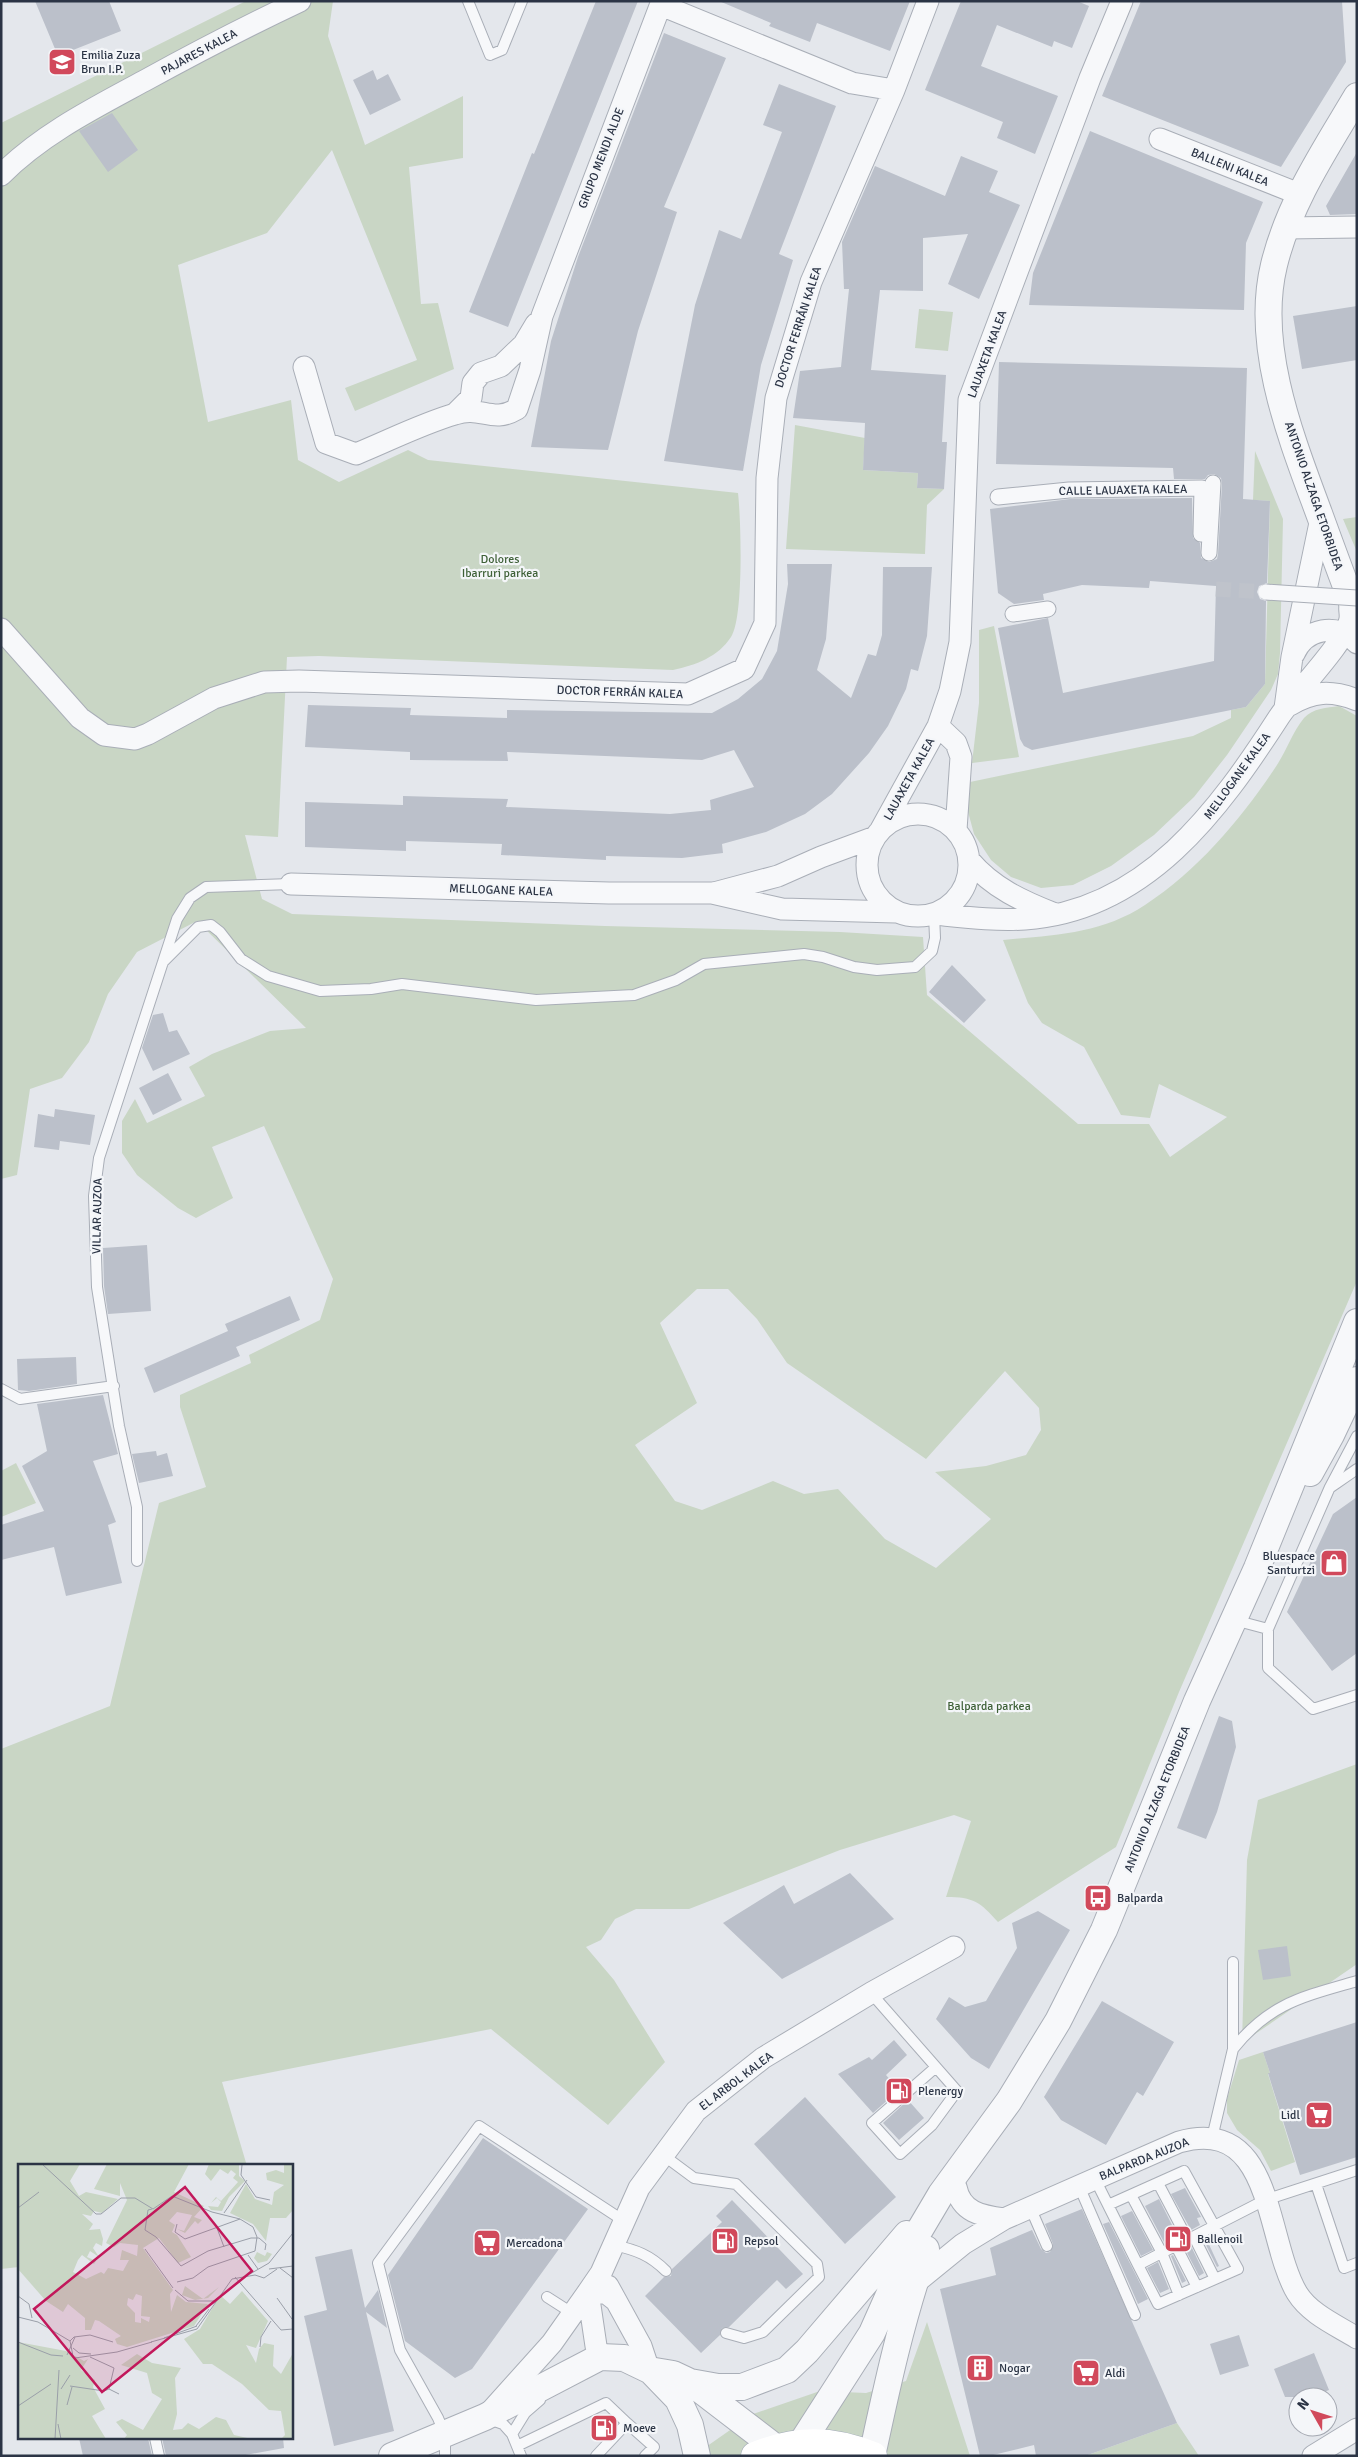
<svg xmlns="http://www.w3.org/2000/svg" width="1358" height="2457" font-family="Signika,sans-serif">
  <rect width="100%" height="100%" fill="#e4e7ec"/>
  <!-- green -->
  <path fill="#c9d6c5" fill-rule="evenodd" d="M246 1H333L328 36 365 145 463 96V158L409 167 421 304 438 303 454 369 355 411 345 388 417 360 332 150 267 233 178 265 208 422 291 400 298 460 339 482 408 450 428 460 738 493C741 518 744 618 731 637 718 657 696 665 673 670L319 656 287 657 278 837 245 835 262 899 292 914 605 926 840 932 923 937 927 995 1078 1124H1149L1170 1157 1227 1117 1159 1084 1150 1118 1121 1115 1084 1047 1042 1023 1028 1003 1003 940C1054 935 1101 934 1145 905 1199 869 1240 820 1275 768 1286 752 1292 733 1304 718 1313 708 1327 708 1339 706L1357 716V1281L1179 1692 1116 1847 998 1922C980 1902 974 1897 946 1897L971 1821 954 1815 840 1850 689 1909H636L615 1919 601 1940 586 1947 614 1980 665 2062 608 2125 491 2029 222 2082 247 2166H19V2267L1 2269V1749L110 1706 159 1503 206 1487 180 1407V1395L251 1363 249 1355 320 1320 333 1279 264 1126 212 1147 233 1198 196 1218 178 1208 137 1175 122 1153V1121L135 1099 147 1123 205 1096 189 1067 212 1054 270 1031 306 1028 197 921 137 952 108 994 89 1042 62 1078 30 1089 17 1175 1 1179V123ZM697 1289H728L757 1319 787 1363 926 1459 1005 1371 1039 1408 1041 1430 1026 1455 986 1466 935 1472 991 1519 936 1568 885 1539 838 1489 804 1494 773 1481 702 1510 675 1501 635 1445 697 1403 660 1323Z
    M919 309 953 312 948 351 915 348Z
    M795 425 865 438 863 470 918 473 917 488 944 489 927 505 925 554 786 549Z
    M1255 451 1283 519 1280 653 1278 674 1271 690 1227 755 1194 797 1154 835 1111 866 1073 885 1041 888 1011 877 991 860 974 834 967 808 970 782 1193 736 1231 718V710L1246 707 1265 684 1270 501 1253 500Z
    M1357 517V552L1343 519Z
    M994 626 1019 757 972 763 979 703V630Z
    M16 1463 36 1503 1 1517V1471Z
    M1357 1764V1964L1242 2043 1247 1860 1258 1800Z
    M1263 2052 1270 2073 1268 2074 1295 2162 1271 2171 1260 2150 1237 2130 1227 2113V2099L1239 2060Z
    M927 2322 970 2456H693L753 2414 820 2391 866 2393 906 2381Z
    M1177 2423 1199 2456H1085Z"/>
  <!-- building -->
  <path fill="#bbc0ca" d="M35 1H109L121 31 58 56Z
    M596 1H638L508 327 469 312 532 153 534 154Z
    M719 1H910L890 51 817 23 810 42 769 26 771 23Z
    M961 1H1077L1089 6 1072 48 1054 41 1052 47 997 25 981 66 1058 96 1035 154 997 138 1003 122 925 90Z
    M1141 1H1342L1346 62 1281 167 1102 96Z
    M664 33 726 58 664 207 677 212 638 331 608 450 531 447 551 341 578 257Z
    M373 70 377 80 388 74 401 100 370 115 353 80Z
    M779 84 836 106 779 254 793 260 761 365 743 471 664 461 695 305 719 230 741 239 782 132 763 125Z
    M112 113 138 150 108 172 79 131Z
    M1090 131 1263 202 1246 243 1244 310 1029 305 1033 273Z
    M1357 152V214L1330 215 1326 206Z
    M961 156 998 171 989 192 1020 205 979 299 948 284 968 234 923 238V291L880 290 871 370 946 375 942 442H947L944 489 917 488 918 473 863 470 865 423 793 418 800 371 841 367 849 289H844L842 242 875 166 945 196Z
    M1357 306V360L1302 369 1293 316Z
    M999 362 1247 368 1243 499 1270 501 1267 583 1259 586 1257 592 1260 599 1266 601 1265 684 1246 707 1032 750 1024 746 1020 739 998 628 1048 618 1063 693 1214 661 1216 586 1150 581 1149 588 1082 585 1043 594 1044 600 1014 604 998 593 990 509 1070 499 1192 498 1193 538 1200 543 1201 558 1209 562 1217 559 1218 554 1222 484 1221 478 1214 474 1208 475 1205 479H1174L1173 468 996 464Z
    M787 564H832L826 639 817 670 851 698 868 654 876 656 882 635 883 567H932L927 636 918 671 911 669 906 689 888 726 869 753 832 794 805 814 766 832 722 844 723 853 682 858 606 856V860L501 855 502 844 406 841V851L305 847V802L403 805V796L508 799 506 807 670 814 711 810 710 800 754 787 734 750 702 760 507 752 508 761 410 760V752L305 747 308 705 411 708 410 715 507 718V710L712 713 738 699 762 679 777 651 788 584Z
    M952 965 986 1000 964 1023 929 992Z
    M163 1013 169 1032 177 1030 190 1054 153 1071 142 1048 153 1015Z
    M168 1073 182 1100 153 1115 139 1088Z
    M55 1109 95 1115 90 1145 60 1141 59 1150 34 1147 38 1114 54 1117Z
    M147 1245 151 1311 108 1314 104 1286 103 1248Z
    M290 1296 300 1320 236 1347 240 1356 154 1393 144 1368 228 1331 225 1324Z
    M76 1357 77 1384 29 1391 18 1390 17 1359Z
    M103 1395 118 1454 93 1461 116 1522 108 1525 122 1583 66 1596 54 1547 1 1560V1525L44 1511 22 1466 47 1451 37 1404Z
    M156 1451 157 1456 167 1453 173 1476 139 1483 132 1454Z
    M1357 1497V1653L1332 1671 1287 1612 1333 1514Z
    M1219 1716 1232 1721 1236 1747 1217 1812 1206 1839 1177 1828Z
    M850 1873 894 1919 782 1979 723 1923 784 1885 794 1904Z
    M1038 1911 1070 1930 989 2069 971 2058 936 2019 949 1997 965 2007 986 2001 1017 1948 1012 1923Z
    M1287 1946 1291 1976 1263 1980 1258 1950Z
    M1102 2001 1174 2042 1143 2096 1137 2092 1106 2145 1061 2120 1044 2097Z
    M1357 2022V2157L1300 2175 1268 2073H1270L1263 2052Z
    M894 2040 907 2055 886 2075 899 2090 873 2113 838 2074 869 2057 872 2060Z
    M805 2097 896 2197 845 2244 754 2144Z
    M908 2100 924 2118 899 2140 883 2123Z
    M483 2138 588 2209 472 2369 455 2378 405 2341 388 2275Z
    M1185 2188 1201 2217 1197 2218 1200 2225 1191 2230 1171 2194Z
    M1159 2199 1178 2237 1165 2244 1145 2206Z
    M732 2200 803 2274 786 2289 777 2280 729 2327 722 2328 720 2335 701 2353 645 2296 664 2277 671 2276 672 2269 722 2222 716 2216Z
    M1082 2209 1177 2423 1085 2456H1036L1034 2445 989 2456H980L940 2289 996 2275 990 2248 1032 2230 1041 2249 1046 2253 1050 2252 1053 2244 1045 2224Z
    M1132 2211 1153 2250 1141 2256 1121 2216Z
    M1109 2222 1148 2299 1138 2304 1103 2224Z
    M1206 2238 1219 2266 1217 2267 1203 2239Z
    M1191 2246 1204 2273 1199 2276 1185 2249Z
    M352 2249 365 2308 378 2290 387 2328 366 2312 394 2431 334 2446 304 2316 327 2310 315 2257Z
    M1173 2255 1186 2281 1182 2283 1171 2256Z
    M1158 2262 1169 2289 1160 2293 1147 2268Z
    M1239 2335 1249 2366 1220 2375 1210 2344Z
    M1314 2353 1329 2390 1312 2397H1285L1274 2369Z
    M79 2438H148L152 2456H83Z
    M162 2438H283L284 2448 240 2456H166Z"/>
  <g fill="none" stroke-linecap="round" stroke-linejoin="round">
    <!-- pedestrian-tunnel -->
    <path stroke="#bfc3cb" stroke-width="15" stroke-dasharray="15 8" stroke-linecap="butt" d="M1216 589 1266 592"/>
    <defs>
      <path id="service" d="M468 1 490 55 502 50 522 1
        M163 962 198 927 211 925 220 932 241 959 268 976 320 991 371 989 402 984 536 1000 634 995 676 980 704 964 804 954 823 957 854 967 877 970 915 967 932 951 935 938 934 914
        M1 1389 20 1399 114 1386
        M1331 1487 1357 1469
        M137 1561V1507L119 1426 97 1287 94 1196 99 1158 177 919 190 898 206 887 291 884
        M1234 1620 1268 1629 1330 1487 1357 1436
        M1268 1629V1668L1313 1709 1357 1695
        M871 1993 957 2091 932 2125 900 2154 872 2123 936 2067
        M1233 2049C1270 2003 1302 1997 1357 1981
        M1212 2138 1233 2049V1962
        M663 2155 694 2178 736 2184 817 2264 819 2277 763 2332 744 2338 726 2333
        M1095 2179 1138 2265 1265 2200 1357 2170
        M1158 2183 1188 2240
        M1316 2184 1344 2268 1357 2263
        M1079 2186 1135 2315
        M1131 2195 1162 2253 1179 2295
        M1108 2205 1184 2171 1238 2269 1158 2304 1138 2265
        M1030 2207 1047 2246
        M1194 2237 1215 2279
        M614 2245C636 2250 650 2255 666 2271
        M1176 2246 1197 2287
        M547 2297 572 2313
        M489 2419 503 2424 512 2434
        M627 2423 654 2447 645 2456
        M155 2438 159 2456
        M517 2446 606 2403 627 2423 596 2456
        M445 2456V2435L438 2418 400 2350 378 2263 479 2126 624 2221
        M521 2456 512 2434 525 2413 540 2400"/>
      <path id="pedestrian" d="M998 497 1069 490 1202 488 1201 534
        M1209 553 1213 483
        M1013 614 1048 609"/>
      <path id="minor" d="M661 5 852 83 894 90
        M1160 139 1299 194
        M1 175C42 134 94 108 144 81 195 53 247 26 300 1
        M1285 228 1357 227
        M304 367 326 443 356 454C388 441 421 424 455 414 481 405 492 424 517 409L530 370 542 316 662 1
        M456 413 471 398 473 383 481 373 501 366 524 344 536 324
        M1 629 80 718 104 735 135 739 148 734 214 698 264 682 299 681 688 694 744 669 765 623 767 478 776 398 811 282 894 90 928 1
        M1294 654C1305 628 1338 622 1357 643
        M1290 705C1313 691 1331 690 1357 700
        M1285 708 1292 657 1321 518
        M938 726 956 743 961 757 956 830
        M867 865a51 51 0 1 1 102 0a51 51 0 1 1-102 0Z
        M880 831 938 726 950 691 960 642 969 400 1090 78 1122 1
        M970 861C993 888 1022 901 1055 914
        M291 884 609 893H712L782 909 896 912
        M714 893 778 876 821 857 875 837
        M934 914C964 917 995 921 1025 919 1146 911 1219 810 1279 717 1294 694 1346 642 1350 619 1351 612 1348 608 1351 601
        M956 2187C961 2212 981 2216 1004 2219
        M914 2284 963 2244 1004 2219 1179 2142C1274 2115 1265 2239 1297 2293 1310 2314 1336 2325 1357 2338
        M608 2286 641 2346 649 2370
        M600 2357 596 2346 588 2292 601 2273 639 2188 696 2111 763 2058 871 1993 954 1947
        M490 2412 552 2343 588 2292 606 2293 615 2300
        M1313 2456 1357 2429"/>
      <path id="tertiary" d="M1357 96C1325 150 1289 203 1274 265 1254 347 1292 440 1320 516 1332 549 1344 582 1357 615
        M1310 1473 1331 1435 1357 1380
        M650 2370 678 2399 690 2425 697 2456
        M690 2382 718 2387H742L787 2370 807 2351 907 2234
        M802 2442 872 2333 912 2243 941 2194 1009 2101 1058 2021 1104 1930 1197 1701 1257 1568 1357 1322
        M392 2456 485 2417 600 2357 624 2358 649 2370 673 2374 690 2382 775 2447
        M872 2456C887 2386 902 2316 926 2249"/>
      <path id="primary" d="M755 2456C796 2439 832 2439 873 2456"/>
    </defs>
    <!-- service casing -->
    <use href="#service" stroke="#a9aeb7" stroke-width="12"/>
    <!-- pedestrian casing -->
    <use href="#pedestrian" stroke="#a9aeb7" stroke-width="17"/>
    <!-- minor casing -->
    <use href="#minor" stroke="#a9aeb7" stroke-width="23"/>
    <!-- tertiary casing -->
    <use href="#tertiary" stroke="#a9aeb7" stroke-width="28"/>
    <!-- primary casing -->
    <use href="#primary" stroke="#a3abb8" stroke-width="29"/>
    <!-- service -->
    <use href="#service" stroke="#f7f8fa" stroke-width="10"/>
    <!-- pedestrian -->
    <use href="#pedestrian" stroke="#f7f8fa" stroke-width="15"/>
    <!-- minor -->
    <use href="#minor" stroke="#f7f8fa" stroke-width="21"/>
    <!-- tertiary -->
    <use href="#tertiary" stroke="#f7f8fa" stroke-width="26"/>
    <!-- primary -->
    <use href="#primary" stroke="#fff" stroke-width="28"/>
    <defs>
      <path id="pedestrian-bridge" d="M1266 592 1357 598"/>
    </defs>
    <!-- pedestrian-bridge casing -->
    <use href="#pedestrian-bridge" stroke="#a9aeb7" stroke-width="17" stroke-linecap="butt"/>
    <!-- pedestrian-bridge -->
    <use href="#pedestrian-bridge" stroke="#f7f8fa" stroke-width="15"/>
  </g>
  <!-- icons -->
  <defs>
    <symbol id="school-square" viewBox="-11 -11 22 22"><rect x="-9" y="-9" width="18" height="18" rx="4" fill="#d1495b" stroke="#f4f6f9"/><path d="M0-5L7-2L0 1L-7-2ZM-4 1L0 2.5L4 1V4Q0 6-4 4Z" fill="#fff"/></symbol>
    <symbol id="shop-square" viewBox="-11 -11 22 22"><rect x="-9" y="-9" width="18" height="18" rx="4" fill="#d1495b" stroke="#f4f6f9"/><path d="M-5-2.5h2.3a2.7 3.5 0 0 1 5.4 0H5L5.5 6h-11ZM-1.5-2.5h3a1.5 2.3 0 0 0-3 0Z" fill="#fff"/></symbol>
    <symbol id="bus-square" viewBox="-11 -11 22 22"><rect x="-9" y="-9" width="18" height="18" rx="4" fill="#d1495b" stroke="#f4f6f9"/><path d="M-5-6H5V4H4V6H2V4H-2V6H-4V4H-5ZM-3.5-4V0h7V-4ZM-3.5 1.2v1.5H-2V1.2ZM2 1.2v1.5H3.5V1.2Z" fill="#fff"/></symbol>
    <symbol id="fuel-square" viewBox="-11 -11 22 22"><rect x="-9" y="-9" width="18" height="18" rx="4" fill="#d1495b" stroke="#f4f6f9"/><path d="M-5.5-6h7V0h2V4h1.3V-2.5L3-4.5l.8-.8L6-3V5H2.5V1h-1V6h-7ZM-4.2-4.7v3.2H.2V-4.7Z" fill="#fff"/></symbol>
    <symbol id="supermarket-square" viewBox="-11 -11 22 22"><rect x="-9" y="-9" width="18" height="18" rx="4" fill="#d1495b" stroke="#f4f6f9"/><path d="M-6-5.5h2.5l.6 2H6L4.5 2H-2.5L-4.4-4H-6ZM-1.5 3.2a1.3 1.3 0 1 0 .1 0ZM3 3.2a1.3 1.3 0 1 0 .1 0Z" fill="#fff"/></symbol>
    <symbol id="building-square" viewBox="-11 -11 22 22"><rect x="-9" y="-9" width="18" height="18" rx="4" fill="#d1495b" stroke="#f4f6f9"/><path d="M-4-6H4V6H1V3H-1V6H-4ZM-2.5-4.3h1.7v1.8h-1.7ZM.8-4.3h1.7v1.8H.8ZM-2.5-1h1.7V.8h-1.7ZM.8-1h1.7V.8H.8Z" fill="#fff"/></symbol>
  </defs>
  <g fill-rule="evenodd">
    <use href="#school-square" x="46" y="46" width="32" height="32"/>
    <use href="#shop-square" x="1318" y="1547" width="32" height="32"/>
    <use href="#bus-square" x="1082" y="1882" width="32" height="32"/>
    <use href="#fuel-square" x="883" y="2075" width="32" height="32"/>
    <use href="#supermarket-square" x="1303" y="2099" width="32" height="32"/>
    <use href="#fuel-square" x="1162" y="2223" width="32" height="32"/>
    <use href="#fuel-square" x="709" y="2225" width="32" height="32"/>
    <use href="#supermarket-square" x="471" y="2227" width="32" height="32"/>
    <use href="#building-square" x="964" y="2352" width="32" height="32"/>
    <use href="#supermarket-square" x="1070" y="2357" width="32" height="32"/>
    <use href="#fuel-square" x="588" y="2412" width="32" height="32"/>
  </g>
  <g text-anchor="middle" stroke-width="4.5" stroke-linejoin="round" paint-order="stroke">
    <!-- street labels -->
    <g font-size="12" fill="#2b3445" stroke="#f4f6f9">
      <text transform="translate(199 52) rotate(-28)" y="4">PAJARES KALEA</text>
      <text transform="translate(601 158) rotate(-69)" y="4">GRUPO MENDI ALDE</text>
      <text transform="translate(1230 167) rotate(22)" y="4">BALLENI KALEA</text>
      <text transform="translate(798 327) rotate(-72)" y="4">DOCTOR FERRÁN KALEA</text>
      <text transform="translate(987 354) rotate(-70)" y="4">LAUAXETA KALEA</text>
      <text transform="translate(1123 490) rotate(-1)" y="4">CALLE LAUAXETA KALEA</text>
      <text transform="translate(1314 496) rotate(71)" y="4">ANTONIO ALZAGA ETORBIDEA</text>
      <text transform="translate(620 692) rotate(2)" y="4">DOCTOR FERRÁN KALEA</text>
      <text transform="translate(1237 776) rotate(-54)" y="4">MELLOGANE KALEA</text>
      <text transform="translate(909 779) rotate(-61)" y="4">LAUAXETA KALEA</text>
      <text transform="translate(501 890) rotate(2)" y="4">MELLOGANE KALEA</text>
      <text transform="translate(97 1216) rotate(-89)" y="4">VILLAR AUZOA</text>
      <text transform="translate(1157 1799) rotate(-68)" y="4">ANTONIO ALZAGA ETORBIDEA</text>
      <text transform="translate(736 2081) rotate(-37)" y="4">EL ARBOL KALEA</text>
      <text transform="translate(1144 2159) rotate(-22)" y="4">BALPARDA AUZOA</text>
    </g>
    <!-- poi labels -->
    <g font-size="12" fill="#2b3445" stroke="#f4f6f9" text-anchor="start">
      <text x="81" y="59">Emilia Zuza<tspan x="81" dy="14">Brun I.P.</tspan></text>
      <text x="1315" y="1560" text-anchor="end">Bluespace<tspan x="1315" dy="14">Santurtzi</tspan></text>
      <text x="1117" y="1902">Balparda</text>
      <text x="918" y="2095">Plenergy</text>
      <text x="1300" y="2119" text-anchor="end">Lidl</text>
      <text x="1197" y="2243">Ballenoil</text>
      <text x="744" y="2245">Repsol</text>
      <text x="506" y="2247">Mercadona</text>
      <text x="999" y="2372">Nogar</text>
      <text x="1105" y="2377">Aldi</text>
      <text x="623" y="2432">Moeve</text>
    </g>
    <!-- park labels -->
    <g font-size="12" fill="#3f6138" stroke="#f4f6f9">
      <text x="500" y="563">Dolores<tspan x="500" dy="14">Ibarruri parkea</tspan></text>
      <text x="989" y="1710">Balparda parkea</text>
    </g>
  </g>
  <!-- overview -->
  <g transform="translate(18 2164)">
    <rect width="275" height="275" fill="#e4e7ec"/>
    <path d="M0 0H62L52 17 61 32 68 28 100 35 84 49 76 47 73 52 64 50 75 60 71 66 82 65 85 75 84 82 78 79 75 84 81 93 72 87 69 93 78 97 76 100 64 91 60 96 55 108 68 115 83 108 86 110 90 104 105 107 111 96H102L104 86 119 92 120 81 102 79 96 83 88 79 109 36 102 19V32L76 25 89 0H174H171L156 28 186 42 176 53 184 56 180 60 177 57 167 69 159 65 166 67 174 51 159 48 151 57 157 61 154 68 159 71 173 93 160 99 141 74 125 84 155 126 152 130 153 148 159 131 168 138 190 140 176 162 109 183 99 180 97 175 103 172 81 157 77 156 73 166H67V154L50 140 45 148 28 137 0 105ZM118 130 124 132 123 152 132 153 131 158 123 154V159L117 158V149L109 141 110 134 115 136ZM191 0H221V12L227 17 211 33 204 47 193 46 190 42 200 43 203 38 199 34 193 39 198 33 203 37 220 18 215 14 218 10 213 6 210 10 202 5 193 17 187 10ZM275 0V46L268 54H252L248 77 235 60 212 49 228 20 237 35 254 41 256 28 266 21 249 16 248 9 258 6 266 9V1ZM239 88 247 92 249 88 254 90 249 97 240 99 236 94ZM167 122 185 135 201 123 190 134 177 136 164 131ZM224 127 250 157 238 184 228 181 238 199 241 185 246 179 256 181 255 202 263 210 275 189V275H263L267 271 263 247 251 246 224 220 194 200H185L166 175 182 165 202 131 212 140ZM0 178 48 187 66 197 70 195 63 206 77 216 75 223 87 245 74 252 88 275H0ZM119 190 134 199 163 204 157 214 159 250 155 266 164 265 170 259 181 265 198 253 208 256 216 271 234 275H106L109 271 98 258 104 255 125 266 144 235 134 229 129 209 103 201Z" fill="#c9d6c5" fill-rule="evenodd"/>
    <path fill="none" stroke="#9a9fa9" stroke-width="1" d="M24 0 78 50H83L103 34H117L135 45 154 32 194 48 222 55 235 63 239 73 237 87 190 103 175 114 159 118M224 1 223 11 238 33 252 36M0 44 21 28M134 45 130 46 127 66 138 73 163 102 190 87 233 74H241L248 80 247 86M206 49 229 16M159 60 157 68 167 75 222 55M199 64 206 83M127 85 155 124M230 91 240 105M262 104 275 114M251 105 275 102M232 110 251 99 275 69M217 113 263 166 275 165M157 126 170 137H196M0 132 11 140 14 154M259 134 274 155M0 153 20 158 52 177 55 192M178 162 191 145M146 174 179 162M52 177 56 173 72 171 95 178M0 178 33 191 45 192M133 178 179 165 214 115 237 111 246 114 259 105M242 183 243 173 253 157M55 184 61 189 73 190M49 191 57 173M72 193 96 204 91 225M57 194 99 188 134 178M52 222 86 227 91 225 101 230M43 225 52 211M49 241 54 223M0 242 33 220M40 260 43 275M37 275 41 206"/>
    <path fill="#c2185b" fill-opacity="0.15" stroke="#c2185b" stroke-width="2.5" d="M167 23 234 107 84 228 16 145Z"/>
    <rect width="275" height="275" fill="none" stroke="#2b3445" stroke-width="2.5"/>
  </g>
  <!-- border -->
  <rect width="1358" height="2457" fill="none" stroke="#2b3445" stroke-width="5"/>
  <!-- north arrow -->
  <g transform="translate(1313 2412) rotate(309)"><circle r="24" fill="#f4f6f9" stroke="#a4a8b1"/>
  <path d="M0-4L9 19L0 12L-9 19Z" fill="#d1495b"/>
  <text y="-8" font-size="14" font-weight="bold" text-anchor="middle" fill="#2b3445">N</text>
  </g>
</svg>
